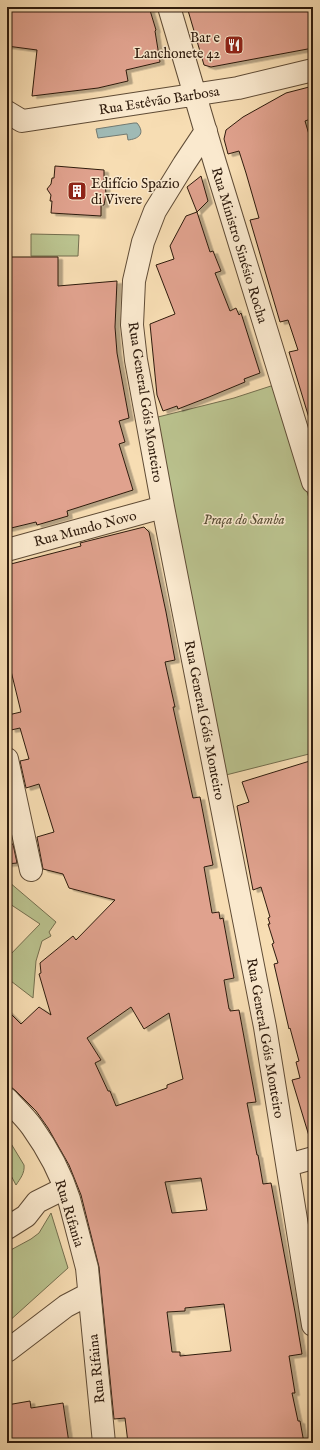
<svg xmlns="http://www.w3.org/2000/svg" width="320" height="1450" font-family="'IM FELL English',serif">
  <defs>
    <filter id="shadow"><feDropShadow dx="4.5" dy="2.5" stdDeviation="0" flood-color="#0004"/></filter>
  </defs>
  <rect width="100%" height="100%" fill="#f7ddb3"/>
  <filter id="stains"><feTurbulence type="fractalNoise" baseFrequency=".005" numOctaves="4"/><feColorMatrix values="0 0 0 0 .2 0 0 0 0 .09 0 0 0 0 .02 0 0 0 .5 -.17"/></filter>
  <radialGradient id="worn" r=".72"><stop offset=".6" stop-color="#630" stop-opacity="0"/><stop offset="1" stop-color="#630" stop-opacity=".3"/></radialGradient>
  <!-- green -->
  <path fill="#bac28e" stroke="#746e4e" d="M31 234 79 235 78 256H31Z
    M274 385 313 511V753L222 776 154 418 234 398Z
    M7 882H9L56 922 49 932 51 936 42 941 36 961 33 998 7 978V958L40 924 10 904H7Z
    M7 1137 24 1165C25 1173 20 1179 16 1185L7 1168Z
    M51 1213 68 1268 7 1323V1252L31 1239 39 1233Z"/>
  <!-- water -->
  <path fill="#9fbab5" stroke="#727a72" d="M134 123H137C146 134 138 139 128 140L127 134 98 138 96 129Z"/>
  <!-- building -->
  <path fill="#e0a28e" stroke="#2e1b0d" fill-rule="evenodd" filter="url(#shadow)" d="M7 7H149L156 30 155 31 160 62 126 70 128 81 98 88 32 96 37 50 7 46Z
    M187 7H313V48L211 67 204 65Z
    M313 86V118L305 121 313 148V418H309L289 352 298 350 288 320 280 322 250 220 259 218 246 173 239 151 228 154 224 139 226 130 243 117 286 93Z
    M55 166 104 170V181L105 182 106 194 104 205H101V216L51 213 52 201H50L51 195 47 189 51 184 52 178H54Z
    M201 176 208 201 197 212 187 187Z
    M197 212 210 252 213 251 221 271 215 273 230 311 236 308 239 315 241 313 260 373 244 379 245 382 209 397 178 409 177 406 163 411 157 395 150 324 175 314 156 265 174 259 170 246 186 216Z
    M7 257H58V286L117 281 115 327 117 353 129 418 119 421 125 442 119 444 133 490 67 511 68 516 37 525 36 522 7 529Z
    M144 527 149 532 166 612 175 660 165 662 175 707H173L193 798 200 797 213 865 204 867 212 913 219 912 220 919 223 918 234 978 224 980 229 1009H230V1011L239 1010 256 1102 247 1103 257 1155H258L263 1184 271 1183 295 1312 302 1354 289 1356 295 1393H292L298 1421H300L304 1443H128L125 1418 114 1419 99 1267 81 1195 69 1165 48 1128 36 1111 16 1091 11 1087H7V1010L21 1024 39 1007 51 1015 39 974 41 973 40 963 73 936 76 940 115 900 69 888 63 874 43 869 37 837 54 832 39 784 26 788 20 761 29 759 20 728 11 730 8 715 21 712 11 671 7 672V565L81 546 80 543ZM131 1007 144 1029 169 1013 183 1079 167 1085V1088L116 1106 110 1091H108L95 1063 101 1060 87 1038ZM201 1178 207 1210 172 1213 165 1182ZM224 1304 231 1351 180 1356V1352H172L167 1312 185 1311V1308Z
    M313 760V1136H309L292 1080 300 1078 296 1062 299 1061 290 1028 289 1029 274 964 278 963 272 944 274 943 268 924H270L268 918 270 917 261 887 253 890 237 806 249 802 242 782Z
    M13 844 17 863 7 864V845Z
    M30 1401 31 1408 63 1403 69 1443H7V1405Z"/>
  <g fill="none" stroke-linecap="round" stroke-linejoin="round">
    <defs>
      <path id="minor" d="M169 7 215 163 313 482
        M7 112 22 121 238 88 313 70
        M206 131 184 164 155 211 143 242 134 281 132 325 136 360 163 507 265 1027 313 1325
        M7 550 163 507
        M7 759 31 870
        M7 1099C15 1108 25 1117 32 1127 47 1148 61 1174 69 1199L87 1268 104 1443
        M288 1165 313 1158
        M7 1228 26 1216 37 1202 65 1188
        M7 1351 66 1306 89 1294"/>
    </defs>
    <!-- minor casing -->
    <use href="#minor" stroke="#604c36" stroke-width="24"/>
    <!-- minor -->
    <use href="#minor" stroke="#fae9ce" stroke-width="22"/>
  </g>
  <!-- icons -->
  <defs>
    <symbol id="restaurant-square" viewBox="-11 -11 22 22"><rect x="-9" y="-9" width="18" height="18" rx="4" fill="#8f2418" stroke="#fae9ce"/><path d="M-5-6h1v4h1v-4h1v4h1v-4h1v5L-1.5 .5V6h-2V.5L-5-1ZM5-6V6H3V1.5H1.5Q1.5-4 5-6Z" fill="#fff"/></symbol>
    <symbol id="building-square" viewBox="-11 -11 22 22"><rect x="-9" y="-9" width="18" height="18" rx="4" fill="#8f2418" stroke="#fae9ce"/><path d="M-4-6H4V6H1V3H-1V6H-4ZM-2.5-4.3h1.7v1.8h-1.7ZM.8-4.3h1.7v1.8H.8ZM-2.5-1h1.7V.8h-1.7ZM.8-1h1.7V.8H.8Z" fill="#fff"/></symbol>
  </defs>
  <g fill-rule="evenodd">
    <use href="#restaurant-square" x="223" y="34" width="22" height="22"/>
    <use href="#building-square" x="66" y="180" width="22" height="22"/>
  </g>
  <g text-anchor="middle" stroke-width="3" stroke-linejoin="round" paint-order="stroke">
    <!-- poi labels -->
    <g font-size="14" fill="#2e1b0d" stroke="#fae9ce" text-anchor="end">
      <text x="220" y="42">Bar e<tspan x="220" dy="16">Lanchonete 42</tspan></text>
      <text x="91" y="188" text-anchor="start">Edifício Spazio<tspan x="91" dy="16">di Vivere</tspan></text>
    </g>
    <!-- street labels -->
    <g font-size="14" fill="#2e1b0d" stroke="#fae9ce">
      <text transform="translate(159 100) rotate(-9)" y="5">Rua Estêvão Barbosa</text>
      <text transform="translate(240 245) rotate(73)" y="5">Rua Ministro Sinésio Rocha</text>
      <text transform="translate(146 402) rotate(81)" y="5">Rua General Góis Monteiro</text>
      <text transform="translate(85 528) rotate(-15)" y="5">Rua Mundo Novo</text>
      <text transform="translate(205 720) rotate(79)" y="5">Rua General Góis Monteiro</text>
      <text transform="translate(266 1038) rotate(80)" y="5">Rua General Góis Monteiro</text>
      <text transform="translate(70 1213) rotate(73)" y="5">Rua Rifania</text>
      <text transform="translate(96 1369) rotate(-96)" y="5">Rua Rifaina</text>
    </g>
    <!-- park labels -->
    <g font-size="14" font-style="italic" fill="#584d34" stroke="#fae9ce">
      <text x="244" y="524">Praça do Samba</text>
    </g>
  </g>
  <!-- margin -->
  <rect width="320" height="1450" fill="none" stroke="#f7ddb3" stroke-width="24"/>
  <rect x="8" y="8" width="304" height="1434" fill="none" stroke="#2e1b0d" stroke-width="2"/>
  <rect x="12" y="12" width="296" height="1426" fill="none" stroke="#2e1b0d"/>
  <rect width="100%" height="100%" filter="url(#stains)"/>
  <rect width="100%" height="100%" fill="url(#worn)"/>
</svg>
